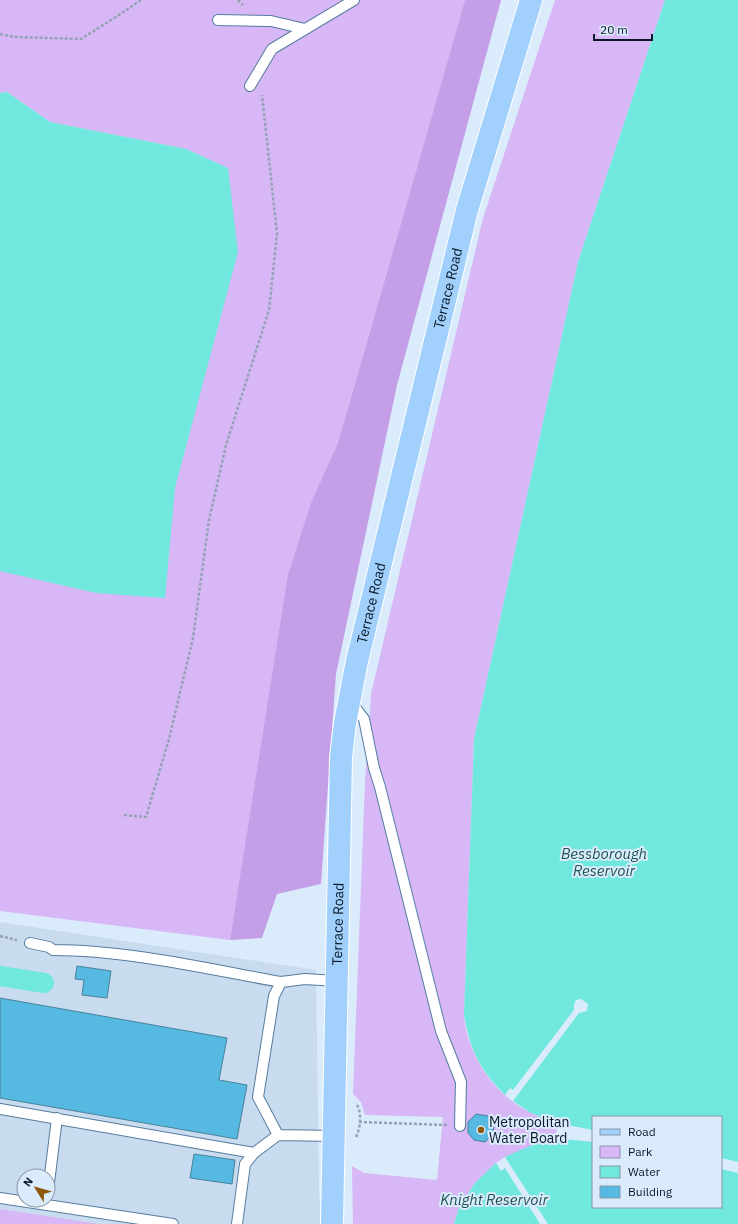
<svg xmlns="http://www.w3.org/2000/svg" width="738" height="1224" font-family="'IBM Plex Sans',sans-serif">
  <rect width="100%" height="100%" fill="#daebfc"/>
  <!-- built -->
  <path fill="#c9dbee" fill-rule="evenodd" d="M0 922 316 970 319 1189 321 1224H0ZM24 1176H48V1200H24Z"/>
  <!-- green -->
  <path fill="#d7b7f5" d="M0 0H465L338 443 296 551 230 940 0 911V482L228 168 186 149 50 122 7 92 0 93Z
    M555 0H665L578 262 474 739 464 1015C465 1023 466 1032 469 1039 478 1070 502 1099 531 1113 540 1117 549 1120 557 1123L556 1139 549 1140 505 1157 496 1163 475 1183 459 1208 454 1224H353L352 1166 364 1173 437 1180 443 1117 365 1115 361 1102 353 1094 365 782 371 694 483 218Z
    M0 1209 99 1224H0Z"/>
  <!-- forest -->
  <path fill="#c49ee7" d="M465 0H501L397 385 336 674 321 884 277 894 262 938 230 940 288 575 311 503 338 443Z"/>
  <!-- water -->
  <path fill="#71e8de" d="M665 0H738V1162L721 1158V1117H593V1130L557 1123 531 1113 513 1101 579 1013 587 1011 588 1004 581 999 576 1000 574 1005V1010L513 1090 510 1088 505 1095C479 1068 471 1052 464 1015L474 739 578 262Z
    M7 92 50 122 186 149 228 168 238 252 175 488 165 598 96 593 0 571V93Z
    M564 1139 593 1142V1207H721V1169L738 1173V1224H548L505 1157C527 1147 540 1141 564 1139Z
    M496 1163 501 1171 505 1168 540 1224H454L459 1208 475 1183Z"/>
  <g fill="none" stroke-linecap="round" stroke-linejoin="round">
    <!-- canal -->
    <path stroke="#71e8de" stroke-width="20" d="M0 976 44 983"/>
  </g>
  <!-- building -->
  <path fill="#56b9e1" stroke="#48829a" d="M77 966 111 971 107 998 82 995 84 980 75 979Z
    M0 998 227 1038 219 1080 247 1085 237 1139 0 1098Z
    M476 1114 488 1116 494 1123 493 1134 485 1142 474 1140 468 1133V1122Z
    M194 1154 235 1160 232 1184 190 1178Z"/>
  <g fill="none" stroke-linecap="round" stroke-linejoin="round">
    <defs>
      <path id="lane" d="M218 20 271 21 305 29
        M250 86 272 49 354 0
        M351 702 364 719 374 768 380 787 441 1031 461 1082 460 1126
        M30 943 49 947 53 950C127 950 208 969 281 982
        M0 1109 254 1153
        M333 1136 278 1135 258 1097 274 996 281 982 305 979 337 981
        M48 1191 57 1118
        M0 1198 173 1224
        M237 1224 245 1164 254 1153 278 1135"/>
      <g id="primary">
        <path id="s1" d="M332 1224 341 757 345 723 357 661 467 210 531 0"/>
      </g>
    </defs>
    <!-- lane casing -->
    <use href="#lane" stroke="#557ca0" stroke-width="12"/>
    <!-- primary casing -->
    <use href="#primary" stroke="#fff" stroke-width="24"/>
    <!-- path -->
    <path stroke="#93a3b4" stroke-width="2.5" stroke-dasharray="3 2" stroke-linecap="butt" d="M238 0 243 5
      M0 34 14 37 81 39 119 15 141 0
      M124 815 146 817 169 739 193 638 209 520 226 445 269 310 277 234 262 95
      M0 936 17 940
      M359 1122 447 1125
      M356 1137C361 1127 362 1112 356 1103"/>
    <!-- lane -->
    <use href="#lane" stroke="#fff" stroke-width="10"/>
    <!-- primary -->
    <use href="#primary" stroke="#a0d0fb" stroke-width="22"/>
  </g>
  <!-- markers -->
  <circle fill="#8d580a" stroke="#daebfc" stroke-width="1.5" cx="481" cy="1130" r="4"/>
  <g text-anchor="middle" stroke-width="4" stroke-linejoin="round" paint-order="stroke">
    <!-- street labels -->
    <g font-size="14" fill="#0a1928" stroke="#daebfc">
      <text dy="5" stroke="none"><textPath href="#s1" startOffset="948">Terrace Road</textPath></text>
      <text dy="5" stroke="none"><textPath href="#s1" startOffset="624">Terrace Road</textPath></text>
      <text dy="5" stroke="none"><textPath href="#s1" startOffset="300">Terrace Road</textPath></text>
    </g>
    <!-- poi labels -->
    <g font-size="14" fill="#0a1928" stroke="#daebfc" text-anchor="start">
      <text x="489" y="1127">Metropolitan<tspan x="489" dy="16">Water Board</tspan></text>
    </g>
    <!-- water labels -->
    <g font-size="15" font-style="italic" fill="#1e524e" stroke="#daebfc">
      <text x="604" y="859">Bessborough<tspan x="604" dy="17">Reservoir</tspan></text>
      <text x="494" y="1205">Knight Reservoir</text>
    </g>
  </g>
  <!-- legend -->
  <rect x="592" y="1116" width="130" height="92" fill="#daebfc" stroke="#8797a7"/>
  <rect x="600" y="1129" width="20" height="6" fill="#a0d0fb" stroke="#8797a7"/>
  <text x="628" y="1136" font-size="12" fill="#0a1928">Road</text>
  <rect x="600" y="1146" width="20" height="12" fill="#d7b7f5" stroke="#8797a7"/>
  <text x="628" y="1156" font-size="12" fill="#0a1928">Park</text>
  <rect x="600" y="1166" width="20" height="12" fill="#71e8de" stroke="#8797a7"/>
  <text x="628" y="1176" font-size="12" fill="#0a1928">Water</text>
  <rect x="600" y="1186" width="20" height="12" fill="#56b9e1" stroke="#8797a7"/>
  <text x="628" y="1196" font-size="12" fill="#0a1928">Building</text>
  <!-- north arrow -->
  <g transform="translate(36 1188) rotate(307)"><circle r="19" fill="#daebfc" stroke="#8797a7"/>
  <path d="M0-3L7 15L0 10L-7 15Z" fill="#8d580a"/>
  <text y="-6" font-size="11" font-weight="bold" text-anchor="middle" fill="#0a1928">N</text>
  </g>
  <!-- scale -->
  <path d="M594 34v6h58v-6" fill="none" stroke="#0a1928" stroke-width="2"/>
  <text x="600" y="34" font-size="12" fill="#0a1928" stroke="#daebfc" stroke-width="3" paint-order="stroke">20 m</text>
</svg>
